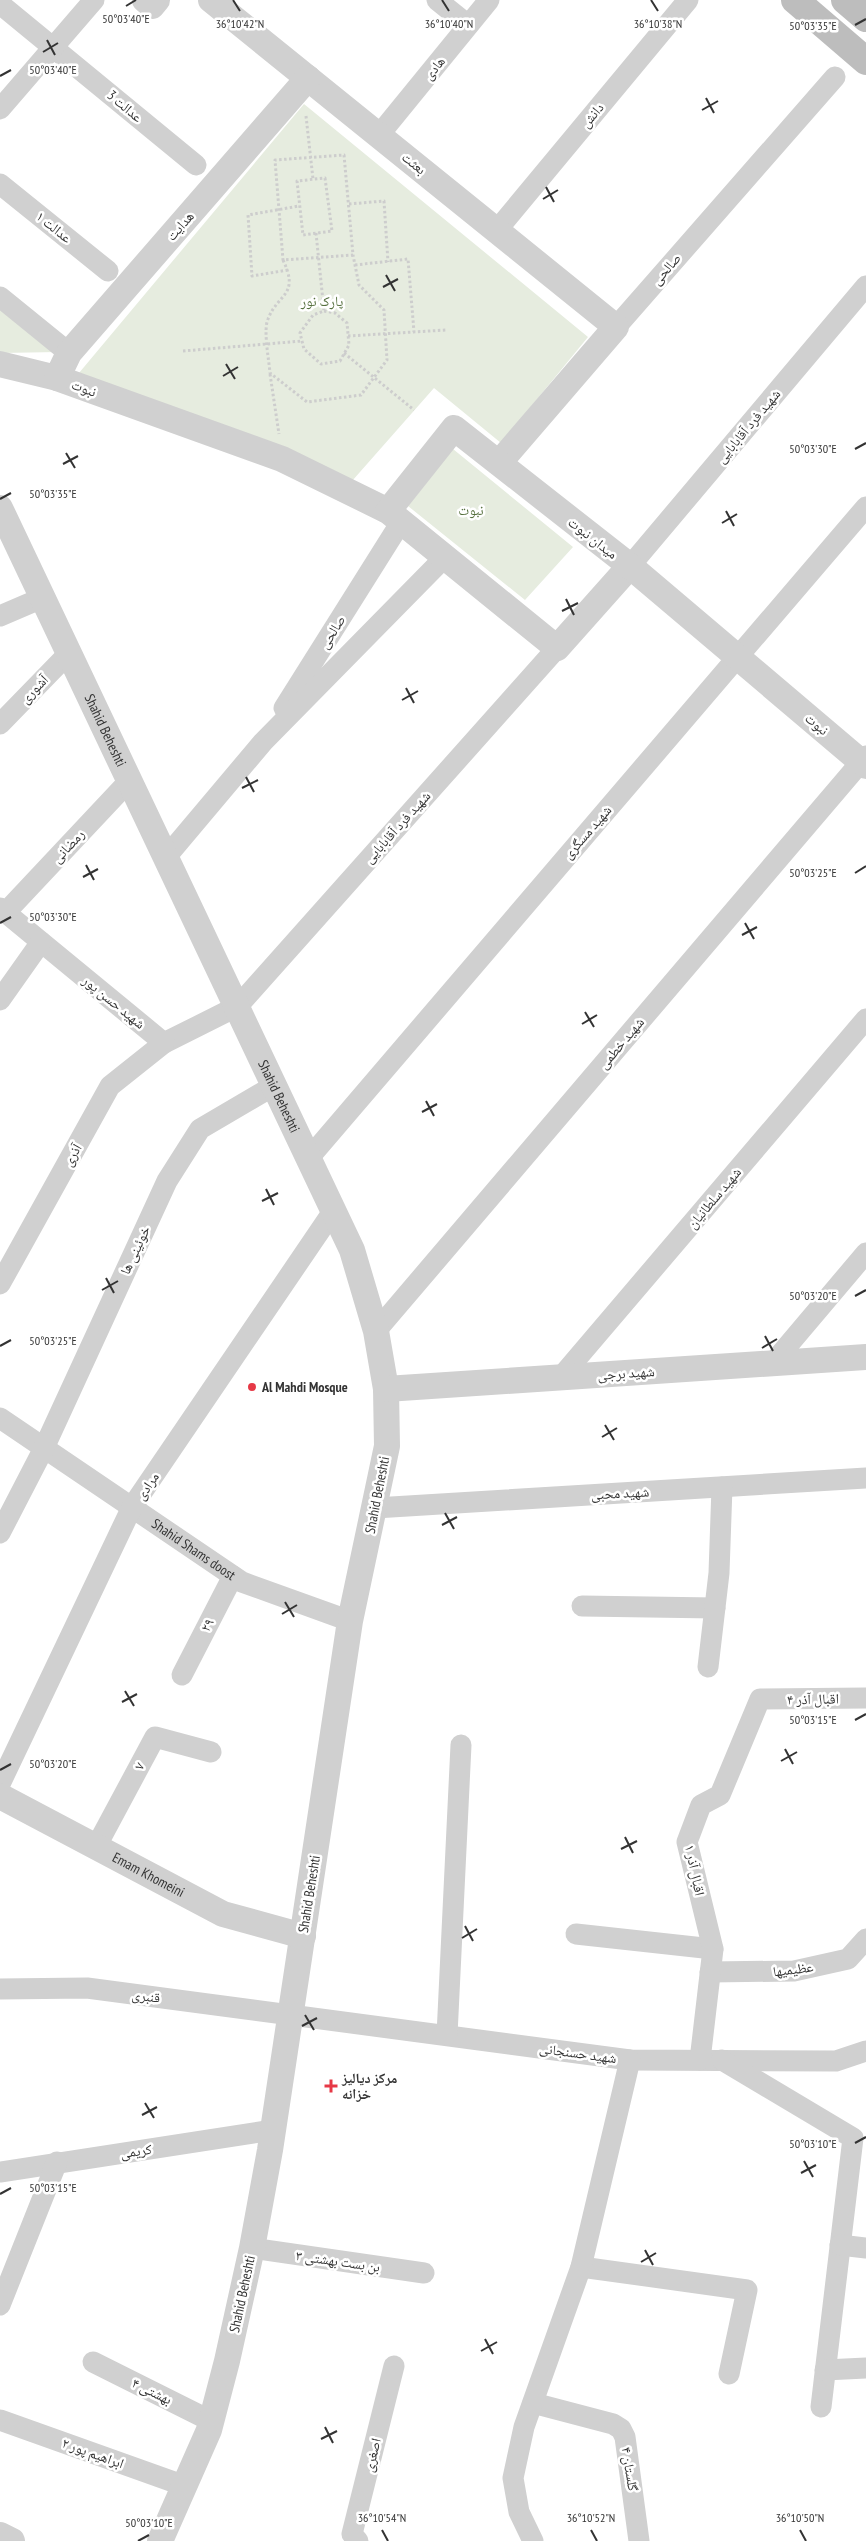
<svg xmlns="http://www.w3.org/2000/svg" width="866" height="2541" font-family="'PT Sans Narrow','Noto Naskh Arabic',sans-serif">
  <rect width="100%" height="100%" fill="#fff"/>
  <!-- green -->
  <path fill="#e6ecdf" d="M304 104 588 337 501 443 434 388 345 489 79 373Z
    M0 305 59 352 0 353Z
    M453 449 573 547 525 600 408 506Z"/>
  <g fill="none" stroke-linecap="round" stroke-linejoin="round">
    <!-- path -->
    <path stroke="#cdcdcd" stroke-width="3" stroke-dasharray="2.5 2.5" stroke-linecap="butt" d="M306 116 313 179
      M344 155 353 255 283 260 275 160Z
      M325 178 332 231 303 235 297 181Z
      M349 204 384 201 388 262
      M316 233 324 311
      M283 260C300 296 278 293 268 319 263 330 269 360 270 373L307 402 361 395 387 360 384 310 359 285 353 255
      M355 265 408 259 414 332
      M288 270 252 276 248 215 299 206
      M324 311 335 313 347 323 349 345 340 361 321 364 304 349 300 333 313 315Z
      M348 336 446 330
      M183 351 302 341
      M344 353 414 410
      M270 374 279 434"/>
    <!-- minor -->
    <g stroke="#d0d0d0" stroke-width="21">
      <path d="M437 0 468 25"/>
      <path d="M0 4 196 165"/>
      <path d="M0 109 94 0"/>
      <path d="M379 135 489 0"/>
      <path d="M0 184 108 271"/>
      <path d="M497 230 688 0"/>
      <path d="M0 297 69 353"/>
      <path d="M616 327 835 77"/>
      <path d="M630 566 866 286"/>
      <path d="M0 616 42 598"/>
      <path d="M284 708 401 522"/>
      <path d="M0 724 69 653"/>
      <path d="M167 856 263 742 444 558"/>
      <path d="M0 908 164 1043 238 1006 557 648"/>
      <path d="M6 912 130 780"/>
      <path d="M0 1000 41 942"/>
      <path d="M309 1158 866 507"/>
      <path d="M0 1284 110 1086 164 1043"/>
      <path d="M376 1331 866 756"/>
      <path d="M773 1363 866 1253"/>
      <path d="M561 1377 866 1019"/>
      <path id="s1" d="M0 1418 242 1582 350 1621"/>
      <path d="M375 1508 866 1478"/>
      <path d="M0 1533 44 1448 167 1181 200 1129 275 1085"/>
      <path d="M582 1606 715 1608"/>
      <path d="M708 1667 719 1573 722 1487"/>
      <path d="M182 1675 233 1576"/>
      <path d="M0 1784 132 1507 334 1210"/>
      <path d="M96 1847 155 1737 211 1752"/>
      <path d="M576 1934 713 1949"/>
      <path d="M710 1972 794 1971 848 1959 866 1939"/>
      <path d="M0 1989 87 1988 630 2060 836 2061 866 2051"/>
      <path d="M447 2035 461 1745"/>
      <path d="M700 2060 713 1949 687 1842 701 1805 720 1795 760 1699 866 1698"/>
      <path d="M722 2060 853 2138 821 2407"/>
      <path d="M0 2172 273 2130"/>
      <path d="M840 2245 866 2248"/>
      <path d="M252 2248 424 2273"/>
      <path d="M581 2267 747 2290 729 2374"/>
      <path d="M0 2305 57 2162"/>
      <path d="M93 2362 211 2421"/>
      <path d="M825 2370 866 2368"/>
      <path d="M533 2403 613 2424 621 2429 625 2437 639 2541"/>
      <path d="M0 2420 185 2486"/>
      <path d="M358 2541 352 2534 394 2366"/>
      <path d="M533 2541 519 2512 513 2478 524 2427 581 2267 630 2060"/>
    </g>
    <!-- tertiary -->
    <g stroke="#d0d0d0" stroke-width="26">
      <path d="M145 0 152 6 157 0"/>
      <path d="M211 0 616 327 499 463"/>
      <path d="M0 364 57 378 282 459 388 511 557 648 630 566"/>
      <path d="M57 378 69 353 308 78"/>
      <path id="s2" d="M0 508 352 1250 376 1331 386 1389 387 1446 350 1621 270 2150 252 2248 227 2361 209 2430 160 2541"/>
      <path d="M388 511 454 428 630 566 866 766"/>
      <path d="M386 1389 866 1357"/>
      <path id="s3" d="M0 1796 223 1914 303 1936"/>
      <path d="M0 2535 12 2541"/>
    </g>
    <!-- secondary -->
    <path stroke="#bdbdbd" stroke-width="28" d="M795 0 866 61
      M845 0 866 18"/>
  </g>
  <!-- ticks -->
  <path fill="none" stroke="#333" stroke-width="2" d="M233 0 240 11M442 0 449 11M651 0 658 11M126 6 136 0M855 25 866 19M47 40 55 55M43 52 58 43M0 76 11 70M706 98 714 113M702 110 718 101M546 187 554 202M543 199 558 190M386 275 395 291M383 287 398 279M226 364 235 379M223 376 238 367M855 449 866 443M66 453 75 468M63 464 78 456M0 499 11 493M726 511 734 526M722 523 737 514M566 599 574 615M562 611 578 603M406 688 414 703M402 700 418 691M246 777 254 792M242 788 258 780M86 865 94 880M855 873 866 866M83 877 98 869M0 923 11 917M745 923 754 939M742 935 757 927M585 1012 594 1027M582 1024 597 1015M426 1101 434 1116M422 1112 437 1104M266 1189 274 1205M262 1201 278 1193M106 1278 114 1293M102 1290 118 1281M855 1296 866 1290M765 1336 773 1351M0 1346 11 1340M762 1348 777 1339M605 1425 614 1440M602 1437 617 1428M445 1513 454 1529M442 1525 457 1517M285 1602 294 1617M282 1614 297 1605M125 1691 134 1706M122 1702 137 1694M855 1720 866 1714M785 1749 793 1764M781 1761 797 1752M0 1770 11 1764M625 1837 633 1853M621 1849 637 1841M465 1926 473 1941M462 1938 477 1929M305 2015 314 2030M302 2026 317 2018M145 2103 154 2118M142 2115 157 2107M855 2143 866 2137M804 2161 813 2177M801 2173 816 2165M0 2194 11 2188M645 2250 653 2265M641 2262 656 2253M485 2339 493 2354M481 2351 497 2342M325 2427 333 2443M321 2439 337 2431M382 2530 388 2541M591 2530 597 2541M800 2530 806 2541M138 2541 149 2535"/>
  <!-- markers -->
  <g fill="#e63946" stroke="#fff" stroke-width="2">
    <circle cx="252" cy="1387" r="5"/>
    <path d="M328.5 2078.5h5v5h5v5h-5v5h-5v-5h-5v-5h5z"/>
  </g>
  <g text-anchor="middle" stroke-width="5" stroke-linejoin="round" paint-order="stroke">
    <!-- street labels -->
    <g font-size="14" fill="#333" stroke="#fff">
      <text transform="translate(434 68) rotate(-51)" y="5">هادی</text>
      <text transform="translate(125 106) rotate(40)" y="5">عدالت 3</text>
      <text transform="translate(592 115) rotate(-50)" y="5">دانش</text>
      <text transform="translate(414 163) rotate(39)" y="5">بعثت</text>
      <text transform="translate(180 226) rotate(-49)" y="5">هدایت</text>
      <text transform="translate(54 227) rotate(39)" y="5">عدالت ۱</text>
      <text transform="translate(666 269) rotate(-49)" y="5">صالحی</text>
      <text transform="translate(84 388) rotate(20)" y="5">نبوت</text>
      <text transform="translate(748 426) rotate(-50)" y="5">شهید فرد آقابابایی</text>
      <text transform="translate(593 538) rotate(38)" y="5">میدان نبوت</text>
      <text transform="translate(332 632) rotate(-58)" y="5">صالحی</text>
      <text transform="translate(34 689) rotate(-46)" y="5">آشوری</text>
      <text transform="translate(817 724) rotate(40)" y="5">نبوت</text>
      <text dy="5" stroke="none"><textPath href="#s2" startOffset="246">Shahid Beheshti</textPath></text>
      <text transform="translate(397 827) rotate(-48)" y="5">شهید فرد آقابابایی</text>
      <text transform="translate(587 832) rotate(-49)" y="5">شهید مسگری</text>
      <text transform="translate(68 846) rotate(-47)" y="5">رمضانی</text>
      <text transform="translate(114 1002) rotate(39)" y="5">شهید حسن پور</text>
      <text transform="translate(621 1043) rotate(-50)" y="5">شهید خطمی</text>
      <text dy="5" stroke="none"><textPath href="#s2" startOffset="651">Shahid Beheshti</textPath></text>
      <text transform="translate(72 1155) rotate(-61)" y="5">آذری</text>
      <text transform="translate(714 1198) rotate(-50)" y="5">شهید سلطانیان</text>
      <text transform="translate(135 1250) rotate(-65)" y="5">خوئینی ها</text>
      <text transform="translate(626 1373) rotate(-4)" y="5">شهید برجی</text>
      <text transform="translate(147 1486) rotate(-56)" y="5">مرادی</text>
      <text transform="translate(620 1493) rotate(-3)" y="5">شهید محبی</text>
      <text transform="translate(377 1495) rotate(-79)" y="5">Shahid Beheshti</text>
      <text dy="5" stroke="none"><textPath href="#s1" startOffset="234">Shahid Shams doost</textPath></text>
      <text transform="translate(207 1625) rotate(-63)" y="5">۲۹</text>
      <text transform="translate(813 1699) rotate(-1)" y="5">اقبال آذر ۴</text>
      <text transform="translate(139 1766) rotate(-62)" y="5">۷</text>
      <text transform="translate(695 1870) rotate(78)" y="5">اقبال آذر ۱</text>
      <text dy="5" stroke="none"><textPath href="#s3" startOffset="168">Emam Khomeini</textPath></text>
      <text transform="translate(309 1894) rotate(-81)" y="5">Shahid Beheshti</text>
      <text transform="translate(793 1969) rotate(-7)" y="5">عظیمیها</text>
      <text transform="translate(146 1996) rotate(7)" y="5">قنبری</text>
      <text transform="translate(578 2053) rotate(8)" y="5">شهید حسنجانی</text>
      <text transform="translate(136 2151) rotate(-8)" y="5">کریمی</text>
      <text transform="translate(338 2261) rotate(8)" y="5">بن بست بهشتی ۳</text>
      <text transform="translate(242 2294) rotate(-78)" y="5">Shahid Beheshti</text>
      <text transform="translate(152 2391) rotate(26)" y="5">بهشتی ۴</text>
      <text transform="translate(93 2453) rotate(20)" y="5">ابراهیم پور ۲</text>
      <text transform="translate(372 2455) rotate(-76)" y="5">اصغری</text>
      <text transform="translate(630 2469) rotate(81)" y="5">گلستان ۴</text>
    </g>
    <!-- park labels -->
    <g font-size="14" fill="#56703f" stroke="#fff">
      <text x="322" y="306">پارک نور</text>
      <text x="471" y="515">نبوت</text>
    </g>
    <!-- poi labels -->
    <g font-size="14" font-weight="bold" fill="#333" stroke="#fff" text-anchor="start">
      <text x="262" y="1392">Al Mahdi Mosque</text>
      <text x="342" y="2083">مرکز دیالیز<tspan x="342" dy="16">خزانه</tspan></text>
    </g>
  </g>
  <g font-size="12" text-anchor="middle" fill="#333" stroke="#fff" stroke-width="5" stroke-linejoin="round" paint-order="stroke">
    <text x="126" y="23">50°03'40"E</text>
    <text x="240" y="28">36°10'42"N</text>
    <text x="449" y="28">36°10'40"N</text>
    <text x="658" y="28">36°10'38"N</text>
    <text x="813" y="30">50°03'35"E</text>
    <text x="53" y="74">50°03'40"E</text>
    <text x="813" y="453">50°03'30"E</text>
    <text x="53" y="498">50°03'35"E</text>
    <text x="813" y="877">50°03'25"E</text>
    <text x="53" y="921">50°03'30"E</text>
    <text x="813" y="1300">50°03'20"E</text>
    <text x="53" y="1345">50°03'25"E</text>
    <text x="813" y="1724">50°03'15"E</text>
    <text x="53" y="1768">50°03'20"E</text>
    <text x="813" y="2148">50°03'10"E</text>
    <text x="53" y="2192">50°03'15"E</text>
    <text x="382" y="2522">36°10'54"N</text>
    <text x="591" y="2522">36°10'52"N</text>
    <text x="800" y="2522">36°10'50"N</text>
    <text x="149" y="2527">50°03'10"E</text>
  </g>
</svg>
